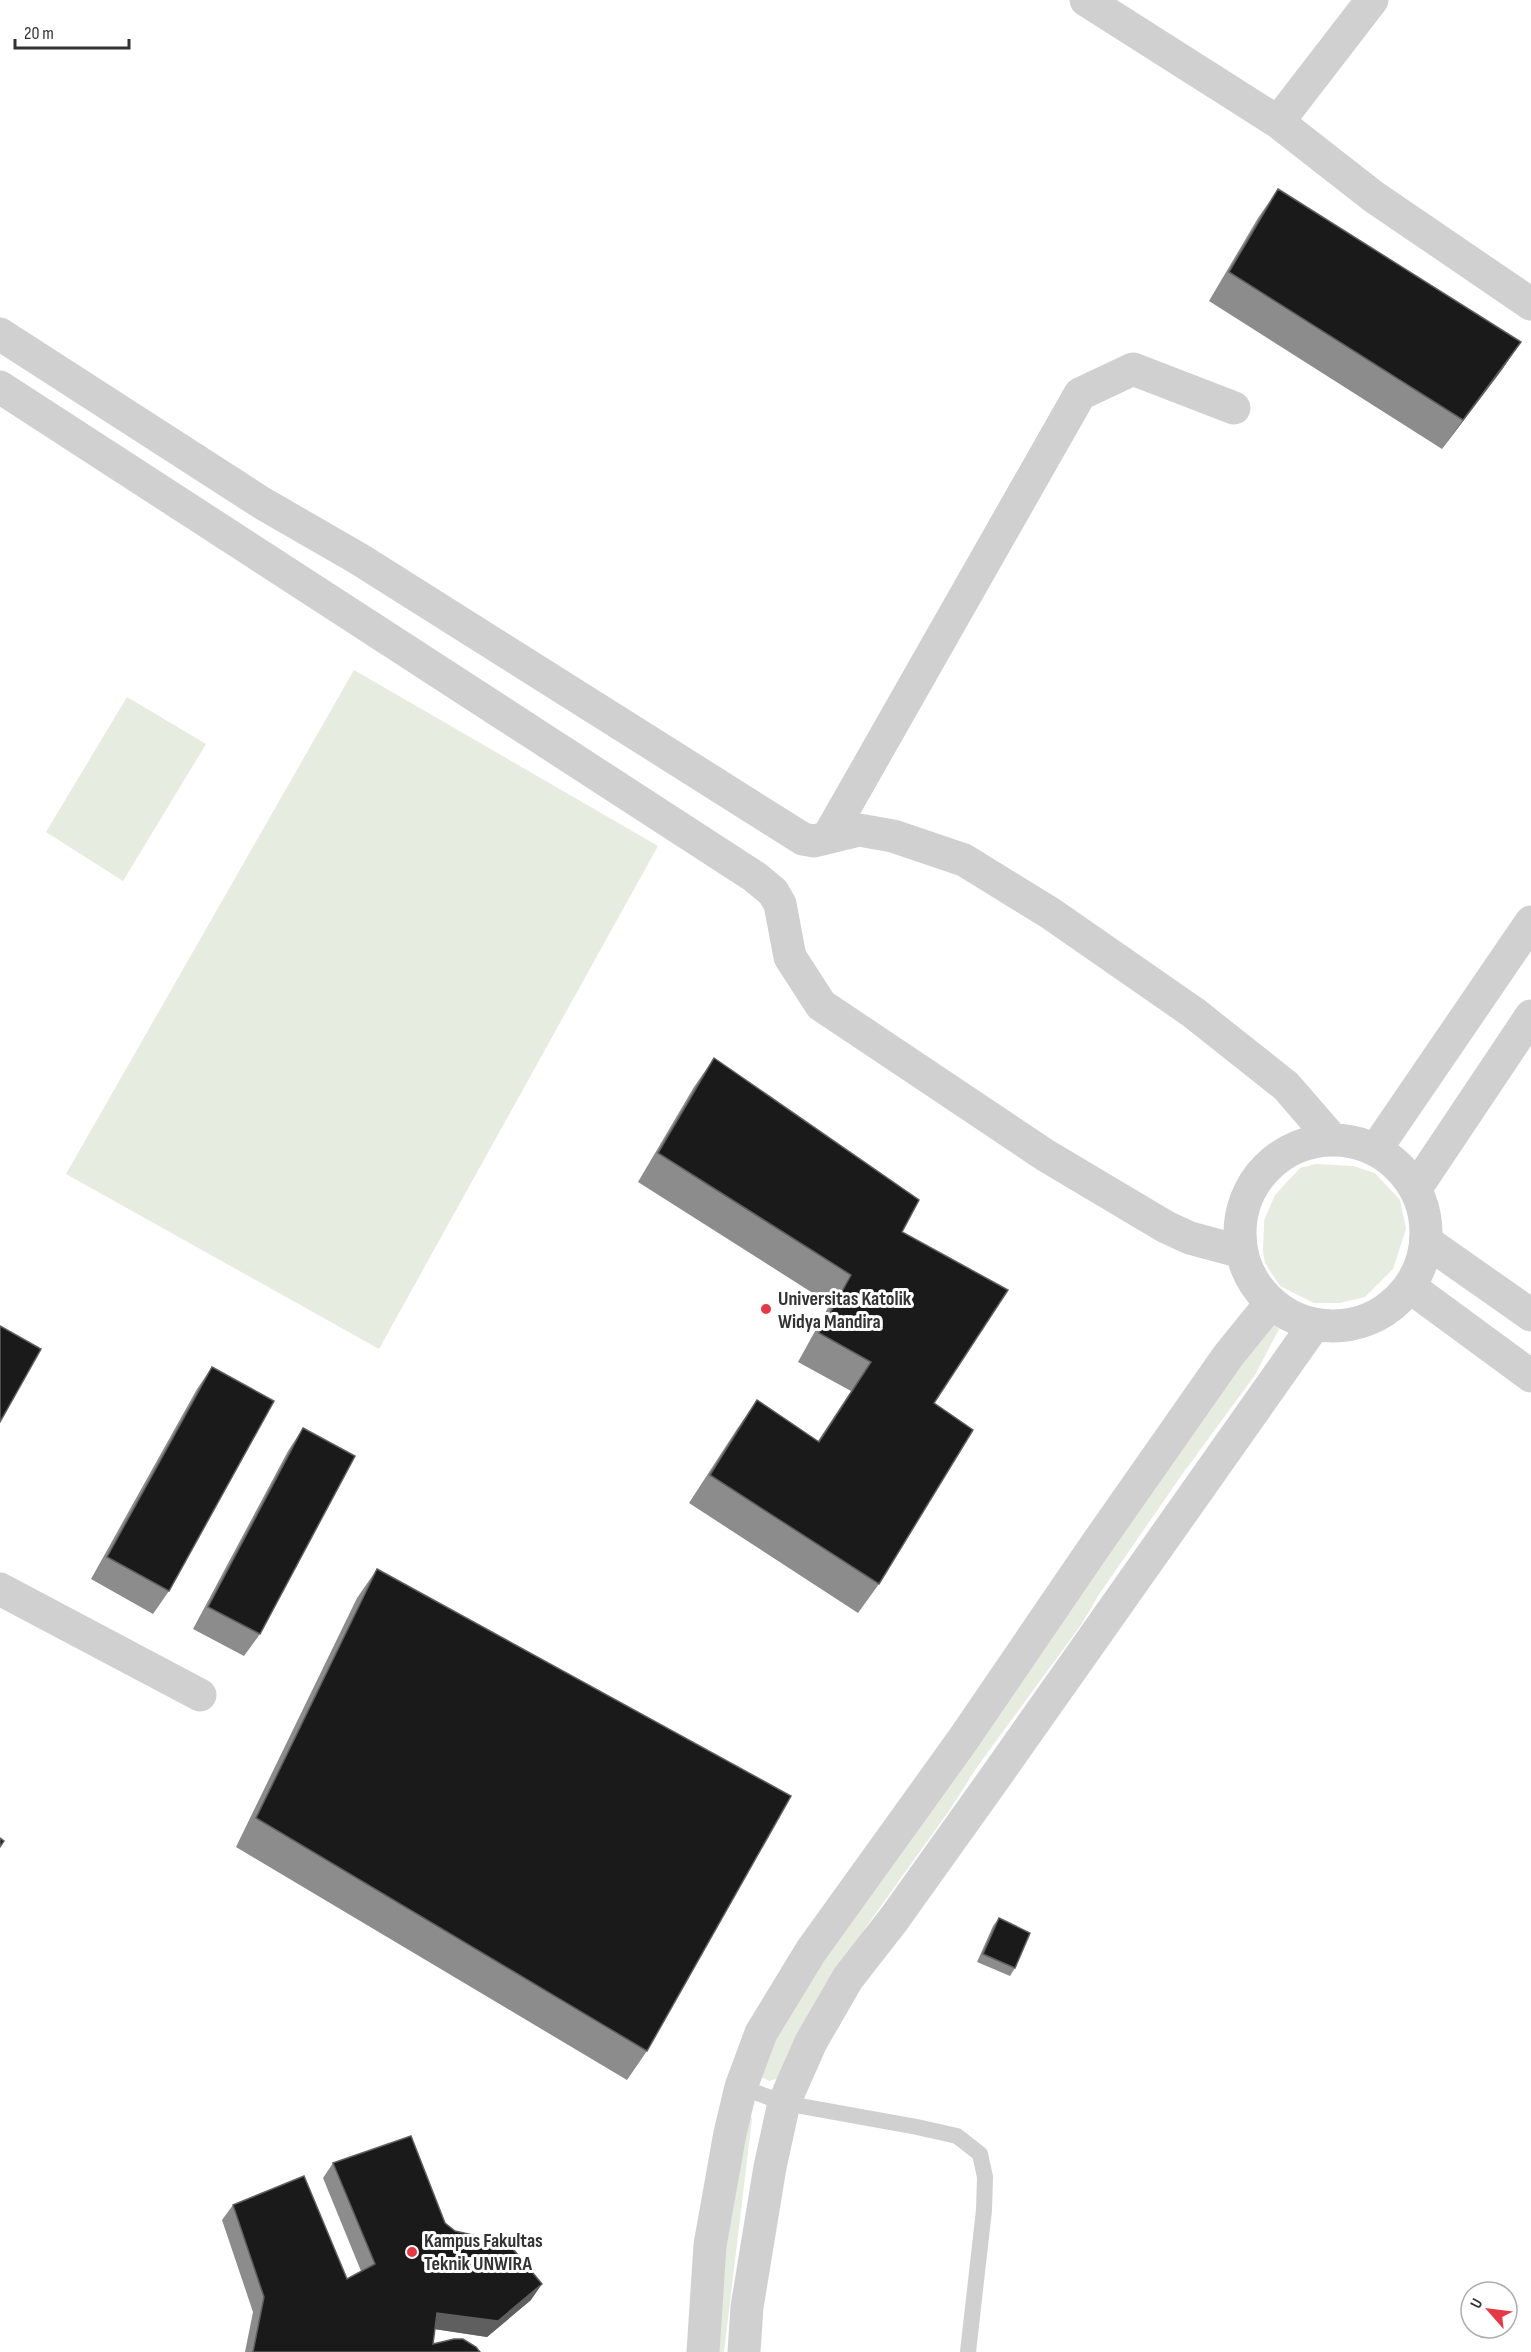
<svg xmlns="http://www.w3.org/2000/svg" width="1531" height="2352" font-family="'Sofia Sans Condensed',sans-serif">
  <rect width="100%" height="100%" fill="#fff"/>
  <!-- green -->
  <path fill="#e6ecdf" d="M354 670 658 846 379 1349 66 1174Z
    M127 697 206 744 123 881 46 832Z
    M1316 1164 1353 1166 1375 1173 1400 1200 1406 1229 1393 1269 1365 1297 1340 1303H1314L1280 1286 1265 1263 1263 1252 1264 1221 1275 1195 1300 1168Z
    M1273 1322 1279 1329 1255 1375 1181 1476 1100 1593 1081 1625 977 1767 951 1808 866 1927 780 2078 769 2081 756 2074 766 2042 1254 1341Z
    M745 2100 752 2119 724 2352H695Z"/>
  <g fill="none" stroke-linecap="round" stroke-linejoin="round">
    <!-- lane -->
    <path stroke="#d0d0d0" stroke-width="16" d="M741 2087 784 2103 917 2127 957 2136 980 2154 985 2177 984 2210 968 2352"/>
    <!-- street -->
    <path stroke="#d0d0d0" stroke-width="33" d="M1086 0 1278 122 1374 197 1531 304
      M1278 122 1372 0
      M0 334 262 503 359 559 803 839 814 841 859 830 893 836 964 860 1050 913 1194 1013 1286 1086 1332 1139
      M0 387 755 877 773 892 780 904 790 957 821 1005 1045 1155 1166 1227 1190 1238 1242 1252
      M828 837 1080 394 1133 369 1234 408
      M1240 1233a93 93 0 1 1 186 0a93 93 0 1 1-186 0Z
      M1376 1149 1531 922
      M1416 1188 1531 1016
      M1427 1242 1531 1315
      M1410 1287 1531 1376
      M0 1589 200 1695
      M703 2352 710 2245 730 2133 741 2087 761 2033 811 1951 962 1741 1093 1549 1228 1356 1270 1304
      M744 2352 747 2307 770 2167 784 2103 811 2042 848 1978 894 1919 989 1786 1314 1325"/>
  </g>
  <!-- wall -->
  <path fill="#8c8c8c" d="M1278 189 1521 342 1501 371 1442 449 1209 301 1258 218Z
    M714 1058 902 1232 934 1403 879 1584 858 1613 689 1503 737 1429 757 1400 818 1441 851 1391 798 1362 830 1304 638 1182 694 1087Z
    M212 1367 169 1591 153 1614 91 1579 197 1389Z
    M303 1428 260 1634 244 1656 193 1629 288 1451Z
    M377 1569 647 2051 627 2080 236 1847 357 1598Z
    M999 1918 1015 1968 1010 1976 977 1962 993 1926Z
    M333 2163 445 2223 531 2300 487 2337 435 2329 433 2344 480 2352H245L253 2312 222 2220 233 2205 347 2279 361 2271 323 2178Z"/>
  <!-- shaded-wall -->
  <path fill="#5f5f5f" d="M1521 342 1501 371 1442 449 1463 420Z
    M542 2284 531 2300 487 2337 427 2328 437 2313Z"/>
  <!-- building -->
  <path fill="#1a1a1a" stroke="#5f5f5f" stroke-width="1.5" d="M1278 189 1521 342 1463 420 1229 272Z
    M714 1058 919 1200 902 1232 1008 1290 934 1403 973 1430 879 1584 710 1475 757 1400 819 1442 871 1362 819 1333 851 1275 658 1153Z
    M0 1326 41 1349 0 1422Z
    M212 1367 274 1401 169 1591 107 1557Z
    M303 1428 355 1456 260 1634 208 1607Z
    M377 1569 791 1796 647 2051 256 1818Z
    M0 1838 4 1841 0 1847Z
    M999 1918 1030 1933 1015 1968 983 1954Z
    M411 2136 445 2223 455 2231 508 2243 542 2284 498 2321 437 2313 433 2344 454 2339H463L476 2347 480 2352H253L264 2297 233 2205 304 2176 347 2279 375 2264 333 2163Z"/>
  <!-- markers -->
  <g fill="#e63946" stroke="#fff" stroke-width="2">
    <circle cx="766" cy="1309" r="6"/>
    <circle cx="412" cy="2252" r="6"/>
  </g>
  <g text-anchor="middle" stroke-width="6" stroke-linejoin="round" paint-order="stroke">
    <!-- poi labels -->
    <g font-size="20" font-weight="bold" fill="#333" stroke="#fff" text-anchor="start">
      <text x="778" y="1305">Universitas Katolik<tspan x="778" dy="23">Widya Mandira</tspan></text>
      <text x="424" y="2247">Kampus Fakultas<tspan x="424" dy="23">Teknik UNWIRA</tspan></text>
    </g>
  </g>
  <!-- north arrow -->
  <g transform="translate(1489 2310) rotate(298)"><circle r="28" fill="#ffffff" stroke="#adadad" stroke-width="1.5"/>
  <path d="M0-4.5L10 22L0 15L-10 22Z" fill="#e63946"/>
  <text y="-9" font-size="16" font-weight="bold" text-anchor="middle" fill="#333333">U</text>
  </g>
  <!-- scale -->
  <path d="M15 39v9h114v-9" fill="none" stroke="#333333" stroke-width="3"/>
  <text x="24" y="39" font-size="18" fill="#333333" stroke="#ffffff" stroke-width="4.5" paint-order="stroke">20 m</text>
</svg>
